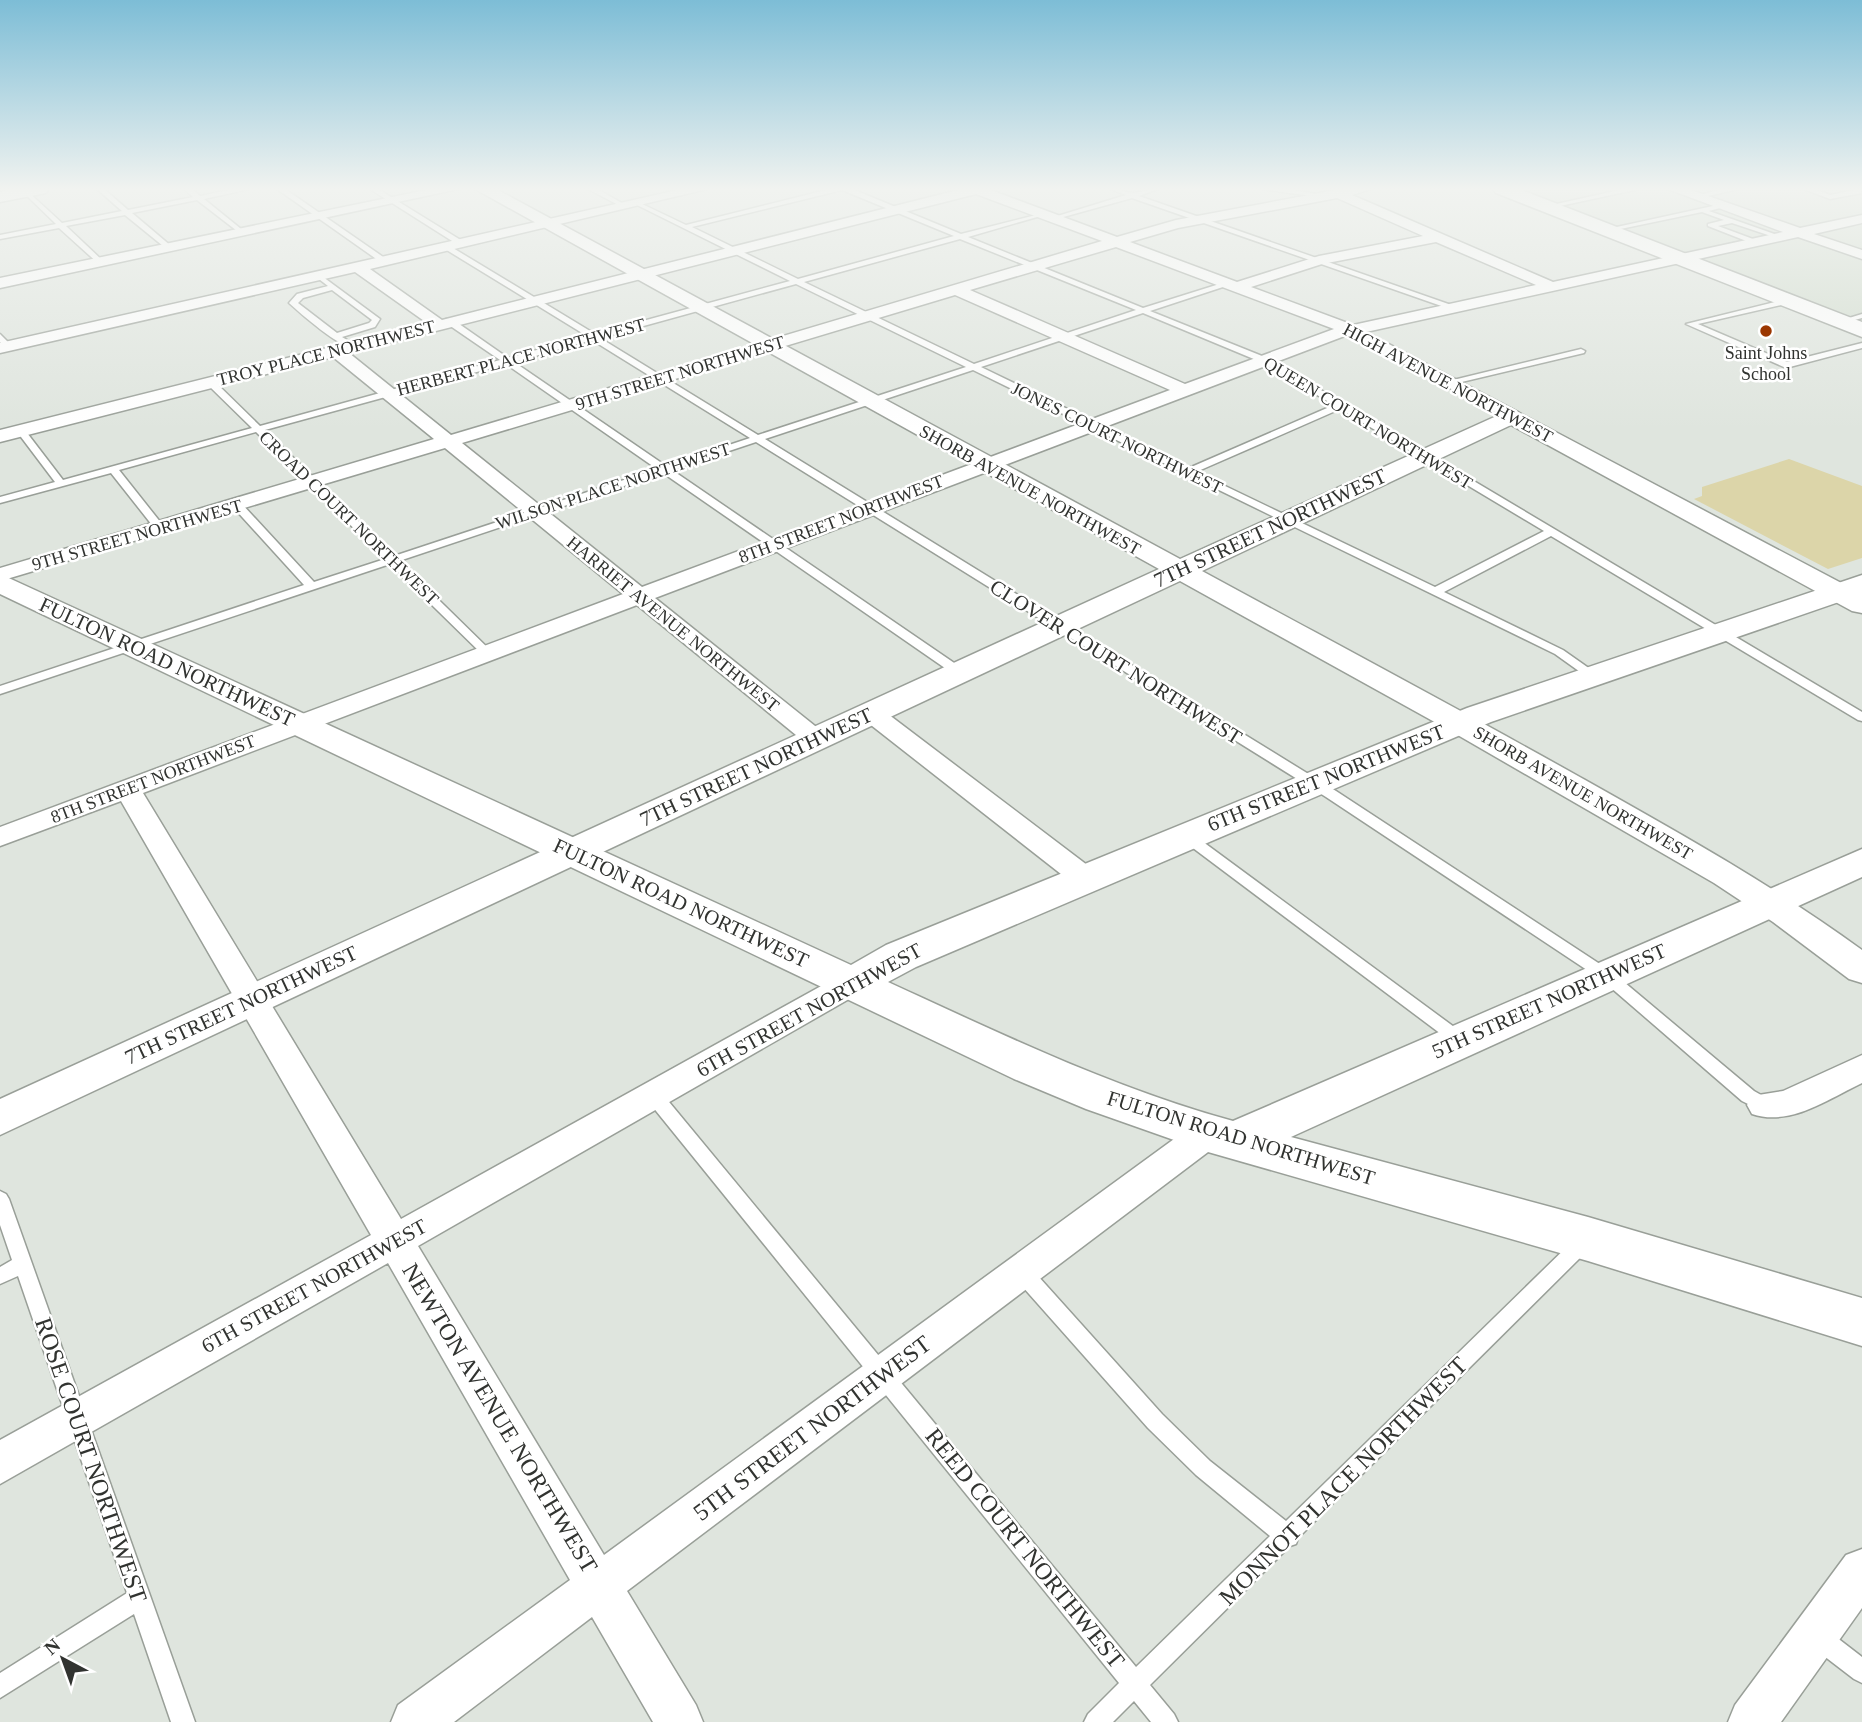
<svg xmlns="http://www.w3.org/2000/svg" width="1862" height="1722" font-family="Georgia,serif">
  <rect width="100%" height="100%" fill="#dfe5de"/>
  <!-- built -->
  <path fill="#d1dcce" d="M1514 189H1862V334Z"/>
  <!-- green -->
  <path fill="#dcd5a9" d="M1789 459 1862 486V558L1828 569 1694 499 1702 496V487Z"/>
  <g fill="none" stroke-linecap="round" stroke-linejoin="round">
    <defs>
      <path id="service" d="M97 189H104L128 210 193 197 184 189H192L200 196 234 189H249L204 199 246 233 241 234 197 200 132 213 171 246 168 250 125 215 66 226 103 261V265H100L59 228 0 239V235L56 224 24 193 26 190 62 223 122 211Z
        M277 189H285L389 261 382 263Z
        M370 189H378L467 244 460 246Z
        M588 189H597L629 207 624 208Z
        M830 189H852L961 234 1044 213V215L968 237 1143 308 1229 281V285L1150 311 1267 358 1862 712V721L1858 720 1551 536 1444 592 1563 650 1600 676 1594 680 1590 679 1555 654 973 370 765 439 1336 791 1612 972 1754 1091 1770 1100 1772 1105 1770 1110 1764 1112 1742 1101 1602 980 1326 797 756 442 672 470 963 669V675H955L663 473 399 561 492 652V656H484L390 564 0 694V686L304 585 233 507V503H241L314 582 385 559 256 432 119 470 165 528 160 531 156 530 111 473 0 503V497L55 482 18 433V429H24L63 480 252 428 207 384V380H213L260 426 500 360 446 323V319H452L508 358 587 336 445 249 448 245 595 334 790 281 635 204 640 203 686 225ZM842 190 954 236 798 279 692 227ZM960 239 1136 310 974 364 804 282ZM796 284 966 367 758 435 600 338ZM1143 313 1261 362 1334 405 1189 468 981 367ZM592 340 750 438 666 466 514 362ZM506 364 657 469 394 556 265 430ZM1340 409 1544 531 1435 587 1196 472Z
        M1111 189C1119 189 1127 193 1134 193 1142 192 1150 189 1158 189L1139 196 1457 307 1450 309 1132 198 1056 219 1051 218 1126 195Z
        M1262 189H1286L1329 196 1326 198Z
        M1624 189H1639L1546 209 1543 207Z
        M1723 189H1738L1695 199 1692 197Z
        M1804 189H1814L1830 195 1860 189 1862 193 1830 199Z
        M1722 204 1724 207 1709 211 1783 237 1777 238 1732 223 1718 226 1761 242 1754 244 1708 226V224L1724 220 1702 212 1606 232 1603 230Z
        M319 274 380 319 375 327 342 337 354 344V348C340 348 301 314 289 303L297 294 328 286 315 276ZM332 290 372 320 369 323 337 333 298 303 303 298Z
        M1787 299H1790V303L1698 324 1787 362 1862 343V348L1786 368 1686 324Z
        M1862 314V318L1840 324 1836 322Z
        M0 334 11 345V349H5L0 342Z
        M1581 349 1585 351 1584 353 1449 385 1445 382Z
        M1186 832 1191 833 1465 1035 1467 1039 1465 1043 1459 1045 1453 1043 1181 839 1179 836Z
        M654 1089 660 1091 1136 1667 1270 1536 1196 1475 1148 1428 1015 1278 1013 1272 1015 1266 1022 1264 1029 1266 1162 1414 1210 1461 1286 1521 1578 1236 1584 1234 1590 1236 1593 1242 1590 1248 1298 1538 1296 1544 1290 1546 1150 1685 1174 1714 1178 1722H1151L1134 1701 1113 1722H1084L1088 1714 1119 1683 648 1101 646 1096 648 1091Z
        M0 1191 6 1194 9 1199 195 1722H171L134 1614 0 1698V1673L127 1593 18 1276 0 1284V1267L12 1260 0 1225Z
        M1819 1627 1827 1630 1862 1657V1683L1854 1679 1811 1646 1808 1638 1811 1630Z"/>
      <path id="minor" d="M431 189H458L0 288V278Z
        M682 189H707L370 269 442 320 962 189H988L1117 237 1176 220 1341 189H1370L1352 195 1553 282 1783 232 1668 189H1688L1800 228 1862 215V223L1814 234 1862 250V259L1798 237 1366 332 1518 412 1521 416 1512 421 1349 335 1342 337 655 598 825 734 829 739 825 744 816 747 807 744 637 605 143 793 401 1219 841 975 852 972 863 975 867 983 863 991 418 1246 604 1555 1196 1123 1208 1119 1220 1123 1225 1133 1220 1143 627 1591 696 1705 703 1722H653L592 1617 454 1722H391L398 1705 570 1580 388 1263 0 1484V1440L371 1235 121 801 0 846V827L623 594 445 448 0 581V568L434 439 333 357 0 442V430L427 323 355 272 0 353V343ZM976 194 1102 241 451 435 349 353ZM1337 198 1423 236 1319 256 1237 282 1130 242 1178 228ZM1436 242 1536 285 1353 325 1251 287 1322 264ZM1116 247 1334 329 1185 384 970 290ZM955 295 1170 390 642 587 462 443Z
        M871 706 880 708 1095 871 1099 878 1095 885 1085 888 1075 885 862 718 859 713 862 708Z
        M1862 1055V1083C1828 1099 1790 1127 1752 1114L1747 1105 1752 1096 1783 1091Z
        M1862 1549V1608L1781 1722H1728L1735 1705 1846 1555Z"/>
      <path id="tertiary" d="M475 189H496L1180 559 1512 409 1862 594V613L1852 611 1511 425 1202 571C1327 639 1453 706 1578 776 1676 831 1771 884 1862 950V983L1849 979 1773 922 1714 883 1449 730 1180 581 0 1135V1099L1159 569Z"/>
      <path id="secondary" d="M11 189H49L46 193 0 202V192Z
        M0 574 851 965 886 945 1467 708 1862 575V594L1491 722 916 967 888 982C1001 1034 1113 1088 1233 1121L1862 849V877L1291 1137 1588 1217 1862 1298V1346L1588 1261 1208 1152 1086 1109 1014 1079 0 594Z"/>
      <path id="primary" d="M1493 189H1519L1862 322V337L1496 193Z"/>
    </defs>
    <!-- service casing -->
    <use href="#service" stroke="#999f98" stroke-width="3"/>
    <!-- minor casing -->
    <use href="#minor" stroke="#999f98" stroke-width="3"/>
    <!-- tertiary casing -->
    <use href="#tertiary" stroke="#999f98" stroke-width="3"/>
    <!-- secondary casing -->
    <use href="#secondary" stroke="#999f98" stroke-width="3"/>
    <!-- primary casing -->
    <use href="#primary" stroke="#999f98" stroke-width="3"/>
    <!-- service -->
    <use href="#service" fill="#fff" fill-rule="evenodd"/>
    <!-- minor -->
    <use href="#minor" fill="#fff" fill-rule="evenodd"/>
    <!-- tertiary -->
    <use href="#tertiary" fill="#fff" fill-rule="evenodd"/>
    <!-- secondary -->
    <use href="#secondary" fill="#fff" fill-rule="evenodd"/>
    <!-- primary -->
    <use href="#primary" fill="#fff" fill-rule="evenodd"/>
  </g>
  <!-- sky -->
  <linearGradient id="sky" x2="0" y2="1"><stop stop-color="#7dbdd6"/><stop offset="0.44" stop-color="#f1f3f0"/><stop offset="1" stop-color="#f1f3f0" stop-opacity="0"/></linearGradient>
  <rect width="1862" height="430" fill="url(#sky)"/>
  <!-- markers -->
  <circle fill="#9b3701" stroke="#fff" stroke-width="2.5" cx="1766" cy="331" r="7"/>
  <g text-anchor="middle" stroke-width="5" stroke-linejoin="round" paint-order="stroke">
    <!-- far-street labels -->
    <g font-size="18" fill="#313330" stroke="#fff">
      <text transform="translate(326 353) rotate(-14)" y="6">TROY PLACE NORTHWEST</text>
      <text transform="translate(521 357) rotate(-15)" y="6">HERBERT PLACE NORTHWEST</text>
      <text transform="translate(680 373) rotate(-17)" y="6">9TH STREET NORTHWEST</text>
      <text transform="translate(1448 383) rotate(28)" y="6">HIGH AVENUE NORTHWEST</text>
      <text transform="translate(1368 423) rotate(31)" y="6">QUEEN COURT NORTHWEST</text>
      <text transform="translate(1117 438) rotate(26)" y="6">JONES COURT NORTHWEST</text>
      <text transform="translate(613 486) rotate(-18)" y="6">WILSON PLACE NORTHWEST</text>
      <text transform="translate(1030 490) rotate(29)" y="6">SHORB AVENUE NORTHWEST</text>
      <text transform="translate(349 518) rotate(44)" y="6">CROAD COURT NORTHWEST</text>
      <text transform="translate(841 519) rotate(-21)" y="6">8TH STREET NORTHWEST</text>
      <text transform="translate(137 535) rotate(-16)" y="6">9TH STREET NORTHWEST</text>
      <text transform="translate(673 624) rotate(39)" y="6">HARRIET AVENUE NORTHWEST</text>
      <text transform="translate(153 779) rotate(-21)" y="6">8TH STREET NORTHWEST</text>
      <text transform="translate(1583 793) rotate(30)" y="6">SHORB AVENUE NORTHWEST</text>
    </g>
    <!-- far-poi labels -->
    <g font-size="18" fill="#313330" stroke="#fff">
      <text x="1766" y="359">Saint Johns<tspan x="1766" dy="21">School</tspan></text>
    </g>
    <!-- street labels -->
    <g font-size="21" fill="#313330" stroke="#fff">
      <text transform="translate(1270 528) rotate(-25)" y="7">7TH STREET NORTHWEST</text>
      <text transform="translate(167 662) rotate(25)" y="7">FULTON ROAD NORTHWEST</text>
      <text transform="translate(1116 662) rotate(32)" y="7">CLOVER COURT NORTHWEST</text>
      <text transform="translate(756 767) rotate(-25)" y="7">7TH STREET NORTHWEST</text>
      <text transform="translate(1326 778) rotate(-22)" y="7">6TH STREET NORTHWEST</text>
      <text transform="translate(681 903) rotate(25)" y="7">FULTON ROAD NORTHWEST</text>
      <text transform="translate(1549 1001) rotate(-24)" y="7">5TH STREET NORTHWEST</text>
      <text transform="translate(241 1005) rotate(-25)" y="7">7TH STREET NORTHWEST</text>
      <text transform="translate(809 1010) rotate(-29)" y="7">6TH STREET NORTHWEST</text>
      <text transform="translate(1241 1138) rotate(17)" y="7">FULTON ROAD NORTHWEST</text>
      <text transform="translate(314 1286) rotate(-29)" y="7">6TH STREET NORTHWEST</text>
    </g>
    <!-- near-street labels -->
    <g font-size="24" fill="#313330" stroke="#fff">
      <text transform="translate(500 1418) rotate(59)" y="8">NEWTON AVENUE NORTHWEST</text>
      <text transform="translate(812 1428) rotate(-37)" y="8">5TH STREET NORTHWEST</text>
      <text transform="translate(91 1460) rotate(71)" y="8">ROSE COURT NORTHWEST</text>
      <text transform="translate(1343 1481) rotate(-45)" y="8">MONNOT PLACE NORTHWEST</text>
      <text transform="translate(1025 1548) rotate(51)" y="8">REED COURT NORTHWEST</text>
    </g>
  </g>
  <!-- north arrow -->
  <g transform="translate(63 1659) rotate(319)" stroke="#ffffff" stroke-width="5" paint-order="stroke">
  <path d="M0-5L12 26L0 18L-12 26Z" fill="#313330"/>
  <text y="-10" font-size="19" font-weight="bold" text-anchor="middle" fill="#313330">N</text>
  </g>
</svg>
